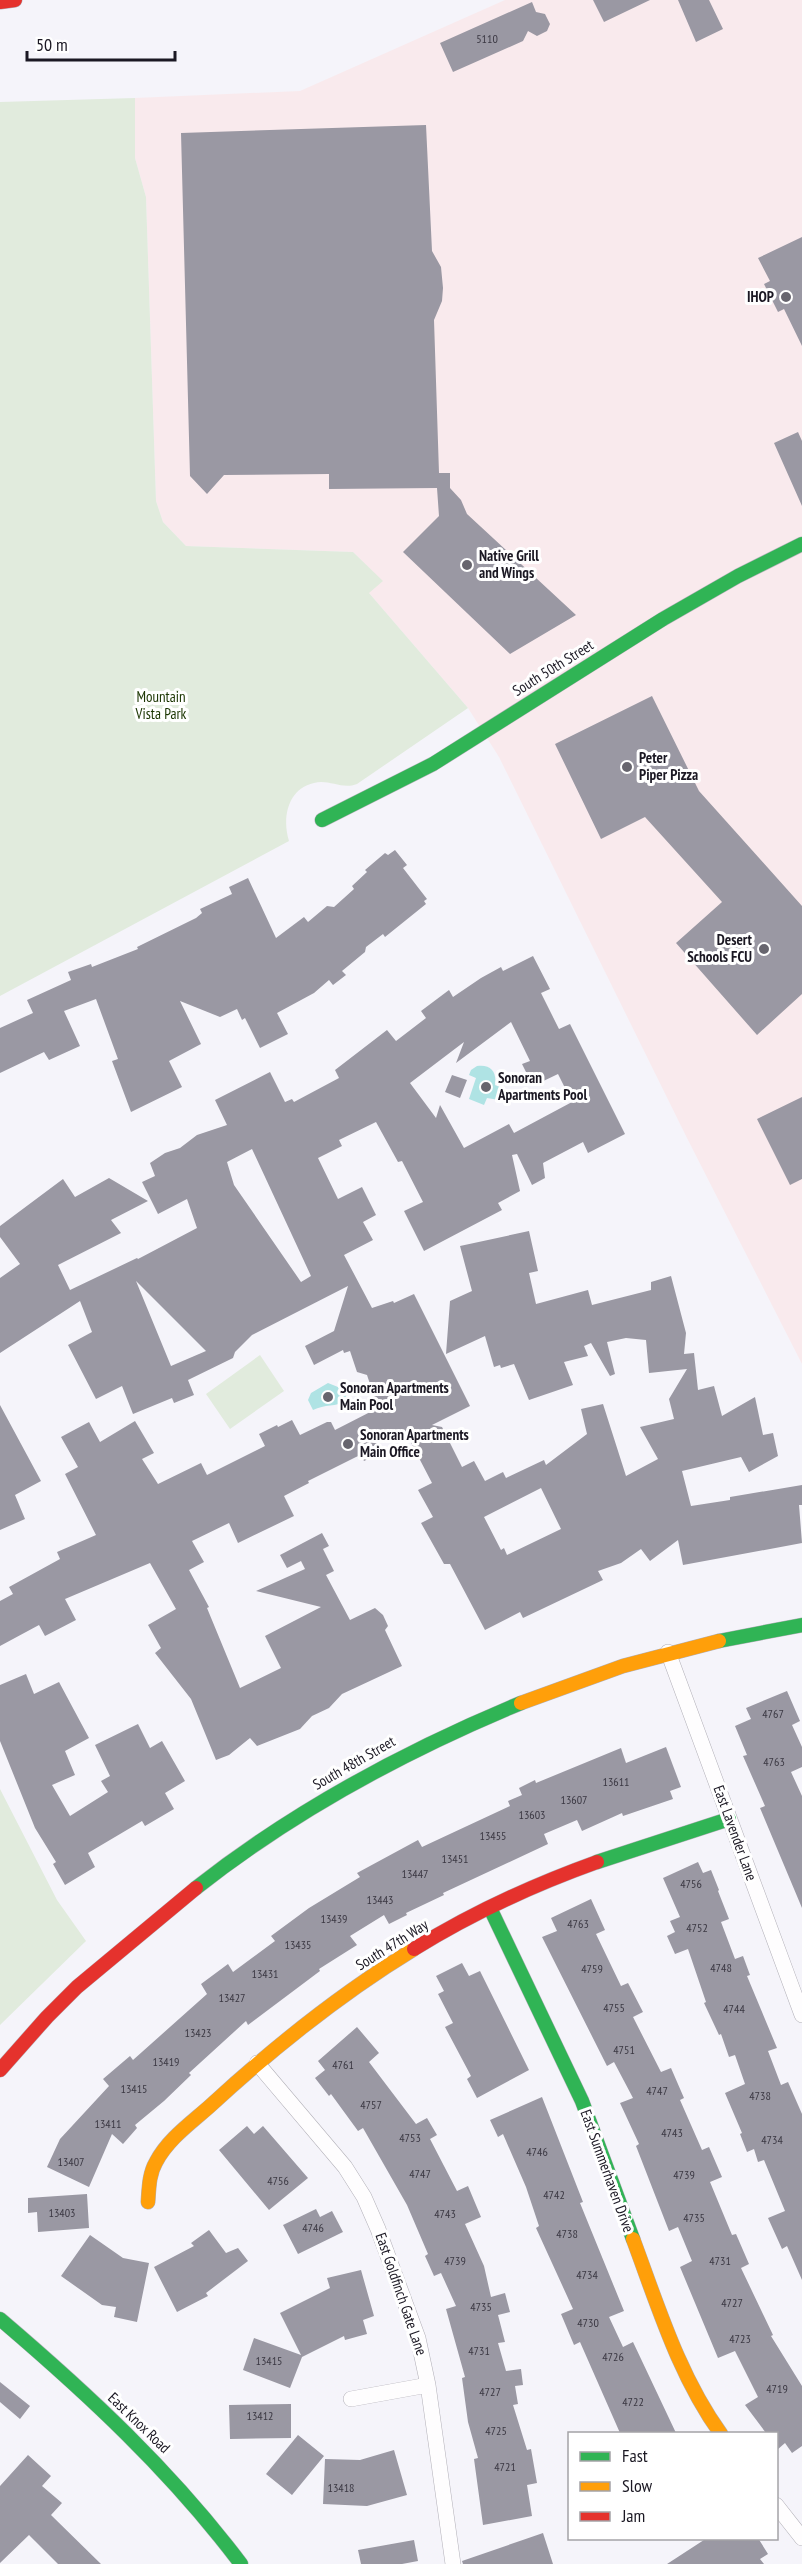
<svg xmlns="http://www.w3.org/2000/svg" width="802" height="2564" font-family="'PT Sans Narrow',sans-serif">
  <rect width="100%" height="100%" fill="#f5f4fa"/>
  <!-- commercial -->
  <path fill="#f9eaed" d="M505 0H802V1364L687 1138 499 757 468 708 368 592 382 581 353 552 186 546 163 522 156 501 146 197 135 158V98L300 91Z"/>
  <!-- green -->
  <path fill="#e1ebdd" d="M135 98V158L146 197 156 501 163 522 186 546 353 552 383 581 369 593 468 708 357 784C342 790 329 779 314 783 287 789 282 819 289 841L0 996V102Z
    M260 1355 284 1391 230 1429 206 1394Z
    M0 1789 57 1900 86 1941 0 2025Z"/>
  <!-- water -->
  <path fill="#afe3e4" d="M477 1066C491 1064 497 1072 495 1085L502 1088 499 1100 487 1098 484 1105 469 1099 476 1078 469 1075 471 1070Z
    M328 1383 343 1389 348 1401C335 1407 325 1404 313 1410L308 1400 311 1393Z"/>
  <!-- building -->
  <path fill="#9a98a3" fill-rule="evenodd" d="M593 0H650L604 22Z
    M678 0H709L723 29 696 42Z
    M532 2 536 12 545 14 550 24 547 31 537 36 528 31 523 41 453 72 440 43Z
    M426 125 432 251 441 267 443 288 442 301 434 320 439 473H450V488L461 500 467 514 576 615 510 654 403 552 439 516 437 488 329 489V474L224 475 207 494 190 476 181 133Z
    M802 237V346L784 309 778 312 764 284 770 281 758 258Z
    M798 432 802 441V506L774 443Z
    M652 696 699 791 802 906V994L757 1035 676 943 722 902 645 817 601 839 555 744Z
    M395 850 407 865 403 868 427 899 424 901 426 904 385 937 383 934 366 947 365 952 342 971 346 975 333 985 329 980 314 993 277 1013 288 1034 260 1048 245 1018 242 1020 237 1009 220 1017 180 1001 201 1044 169 1061 182 1087 131 1112 112 1061 118 1059 96 999 64 1011 80 1046 49 1060 44 1052 0 1073V1028L33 1013 27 1000 71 980 68 972 91 964 92 967 138 949 137 947 196 918 202 913 200 909 232 894 229 887 248 878 276 938 304 917 308 922 327 906 334 907 354 889 352 886 367 872 365 870 385 853 388 855Z
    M533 956 550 989 541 993 559 1029 570 1024 625 1134 588 1153 583 1142 543 1163 545 1178 532 1185 517 1154 512 1155 520 1191 498 1203 502 1210 424 1251 404 1211 423 1202 402 1161 398 1162 376 1122 339 1140 342 1146 318 1158 338 1199 362 1187 376 1215 363 1222 373 1240 344 1255 372 1308 393 1301 394 1303 414 1294 470 1406 432 1425 442 1427 462 1467 474 1461 485 1481 503 1472 506 1478 544 1460 546 1465 587 1434 581 1409 603 1404 626 1476 658 1459 640 1427 674 1419 669 1399 687 1369 649 1373 646 1340 626 1338 607 1342 615 1374 610 1376 591 1343 584 1346 588 1356 564 1362 573 1385 529 1400 514 1364 501 1368 500 1365 494 1367 485 1336 446 1354 450 1301 472 1291 460 1246 529 1231 538 1271 529 1273 536 1304 588 1290 592 1305 651 1290V1282L671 1276 686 1333 684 1354 694 1353 698 1390 714 1386 722 1416 755 1397 763 1435 773 1433 778 1456 749 1472 741 1457 682 1471 691 1506 730 1500V1497L802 1485V1505H799L802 1543 683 1565 678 1540 650 1561 641 1549 621 1563 598 1571 603 1580 523 1618 520 1612 485 1630 450 1564H444L421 1523 433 1517 418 1490 432 1483 406 1433 377 1443 379 1446 376 1448 379 1454 364 1461 361 1455 356 1457 308 1481 309 1483 284 1496 294 1516 238 1543 229 1523 192 1541 204 1562 189 1570 209 1607 207 1608 240 1688 281 1668 265 1636 321 1607 256 1591 305 1569 301 1561 287 1568 280 1555 322 1533 329 1546 323 1549 334 1571 326 1575 350 1620 375 1608 383 1615 388 1626 385 1630 402 1666 342 1694 329 1708 312 1716 300 1729 257 1746 250 1738 229 1755 216 1760 191 1699 155 1653 161 1648 148 1625 176 1609 150 1563 65 1599 76 1620 45 1636 39 1625 0 1646V1601L13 1594 9 1587 60 1559 57 1552 96 1535 65 1474 78 1467 61 1437 89 1422 100 1442 135 1421 154 1453 142 1459 158 1484 201 1463 207 1475 265 1446 259 1434 277 1425 278 1427 292 1420 300 1435 327 1422H331L335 1430 378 1408 367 1375 357 1372 350 1351 344 1353 343 1350 314 1365 305 1346 334 1331 348 1286 252 1335 235 1352 233 1358 188 1380 194 1395 174 1403 172 1398 133 1414 122 1386 96 1399 68 1345 92 1332 80 1301 0 1353V1278L20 1264 0 1237V1226L63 1179 75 1197 109 1178 148 1201 111 1220 121 1233 58 1265 70 1290 137 1258 138 1259 197 1228 187 1199 158 1214 142 1182 155 1176 150 1163 165 1153 180 1148 197 1135 227 1125 215 1100 270 1072 285 1102 292 1099 294 1102 339 1078 335 1070 387 1030 396 1041 426 1018 421 1011 449 990 453 997 481 978 501 967 503 971ZM511 1022 530 1061 522 1064 533 1086 558 1074 572 1102 514 1133 509 1124 464 1148 440 1105 436 1118 410 1083 464 1042 456 1063ZM252 1149 311 1276 301 1282 234 1185 227 1162ZM136 1281 206 1351 171 1366ZM541 1488 561 1529 507 1555 504 1548 501 1550 484 1517Z
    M452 1075 467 1080 460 1098 445 1092Z
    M802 1097V1179L790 1185 757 1119Z
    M0 1405 41 1481 15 1495 25 1519 0 1530Z
    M26 1674 34 1694 59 1682 89 1738 65 1751 75 1775 52 1785 70 1816 108 1792 101 1781 110 1776 95 1745 138 1724 150 1748 162 1741 185 1781 165 1793 174 1809 145 1826 142 1821 88 1853 95 1867 65 1885 53 1864 56 1862 35 1828 0 1741V1685Z
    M787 1691 800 1721 792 1725 802 1747V1767L791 1772 802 1796V1908L760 1808 765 1806 743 1756 747 1755 735 1726 751 1719 746 1708Z
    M666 1747 681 1787 670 1791 673 1799 623 1816 622 1813 582 1831 577 1820 544 1834 548 1844 443 1893 444 1895 406 1913 407 1915 389 1924 384 1915 350 1936 357 1945 319 1969 320 1971 248 2025 246 2021 189 2073 191 2075 164 2101 135 2125 137 2128 123 2144 112 2134 89 2187 47 2167 60 2139 109 2086 103 2079 130 2056 133 2060 207 1994 201 1984 228 1964 233 1972 275 1941 271 1936 309 1908 360 1877 357 1873 418 1840 422 1847 510 1806 508 1801 522 1795 519 1788 535 1780 536 1783 621 1748 626 1763Z
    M698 1862 703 1873 711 1870 719 1890 718 1891 729 1919 721 1922 735 1959 743 1956 750 1975 747 1976 777 2048 768 2051 781 2085 788 2082 802 2114V2280L787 2246 782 2249 768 2218 785 2211 764 2160 758 2162 754 2149 747 2152 740 2134 742 2133 725 2093 745 2084 735 2055 729 2057 721 2034 719 2035 704 2003 706 2002 688 1949 675 1954 667 1936 675 1932 670 1921 680 1917 663 1878Z
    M591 1899 605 1930 596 1934 621 1986 628 1983 643 2012 633 2017 661 2072 671 2068 684 2098 680 2100 702 2150 709 2147 722 2177 710 2182 732 2235 736 2234 749 2264 741 2268 773 2335 771 2336 802 2386V2446L792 2453 785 2443 777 2450V2433H766L745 2405 758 2397 735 2351 718 2358 680 2267 692 2261 678 2227 669 2231 636 2146 639 2144 620 2103 633 2098 614 2062 607 2066 542 1937 557 1931 551 1918Z
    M462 1963 469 1976 480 1971 529 2070 477 2098 467 2079 471 2076 445 2027 453 2023 438 1994 444 1991 436 1976Z
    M357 2027 379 2053 369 2062 416 2124 427 2118 437 2135 430 2139 457 2191 468 2186 481 2217 465 2224 484 2266 491 2297 505 2293 510 2312 498 2315 505 2342 498 2343 506 2371 521 2369 523 2385 515 2386 518 2404 513 2405 527 2450 531 2449 537 2483 527 2485 532 2516 483 2525 474 2459 478 2458 468 2422 462 2378 465 2377 446 2309 456 2306 441 2273 434 2276 425 2256 428 2254 407 2205 363 2128 358 2131 331 2094 329 2096 315 2078 325 2070 318 2061Z
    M542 2097 583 2202 580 2203 624 2311 609 2317 623 2347 633 2342 676 2433H620L580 2342 574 2345 561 2314 573 2309 536 2228 539 2226 526 2187 503 2134 498 2137 490 2120Z
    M247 2126 254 2134 263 2126 308 2178 269 2210 219 2150Z
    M87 2194 89 2228 38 2232 37 2212 28 2213V2198Z
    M316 2209 320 2217 332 2211 343 2232 298 2254 283 2225Z
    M209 2230 226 2253 238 2248 248 2261 206 2293 208 2296 177 2312 154 2267 194 2246 191 2243Z
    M90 2235 123 2258 149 2263 137 2322 114 2317 116 2307 102 2305 61 2276Z
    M361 2270 374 2316 363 2320 367 2334 345 2340 344 2336 302 2357 290 2388 243 2370 254 2338 301 2355 280 2313 330 2288 327 2278Z
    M0 2382 30 2406 20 2419 0 2402Z
    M291 2404V2438L230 2439 229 2405Z
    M298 2435 324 2456 292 2495 266 2474Z
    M394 2450 407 2495 367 2506 323 2504 325 2459 360 2460Z
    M28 2455 51 2476 42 2486 62 2503 51 2515 101 2564H58L29 2535 0 2563V2486Z
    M543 2533 553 2564H463L462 2561Z
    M707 2538H758L768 2554 760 2559 764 2564H667Z
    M414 2540 418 2561 402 2564H361L358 2550Z"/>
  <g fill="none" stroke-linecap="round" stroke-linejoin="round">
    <defs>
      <path id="street" d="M668 1652 802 2015
        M257 2063 345 2167 364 2197 378 2229 418 2338 428 2385 453 2564
        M351 2399 428 2385
        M776 2505 802 2538"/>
      <path id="fast" d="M322 820 433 764 663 619 738 576 802 544
        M719 1641 802 1625
        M597 1862 729 1819
        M196 1888C295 1810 405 1751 521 1703
        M490 1908 582 2101 633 2239
        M0 2319C88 2394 171 2471 241 2564"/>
      <path id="slow" d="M521 1703 623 1666 719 1641
        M148 2202C149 2188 149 2174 156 2162 168 2139 191 2123 210 2106 273 2048 340 1994 414 1949
        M633 2239C658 2306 679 2376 721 2434"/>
      <path id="jam" d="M0 2 15 0
        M414 1949C472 1913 533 1885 597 1862
        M0 2070 47 2017 77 1987 196 1888"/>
    </defs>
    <!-- street casing -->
    <use href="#street" stroke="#b2b0b8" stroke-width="16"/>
    <!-- fast casing -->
    <use href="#fast" stroke="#b2b0b8" stroke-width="15"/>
    <!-- slow casing -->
    <use href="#slow" stroke="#b2b0b8" stroke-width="15"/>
    <!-- jam casing -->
    <use href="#jam" stroke="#b2b0b8" stroke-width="15"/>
    <!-- street -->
    <use href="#street" stroke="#fefdfe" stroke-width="15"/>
    <!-- fast -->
    <use href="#fast" stroke="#30b455" stroke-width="14"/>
    <!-- slow -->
    <use href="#slow" stroke="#ff9f0a" stroke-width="14"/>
    <!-- jam -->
    <use href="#jam" stroke="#e5322d" stroke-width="14"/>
  </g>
  <!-- markers -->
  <g fill="#67656e" stroke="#fff" stroke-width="2">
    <circle cx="786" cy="297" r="6"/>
    <circle cx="467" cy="565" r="6"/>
    <circle cx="627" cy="767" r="6"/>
    <circle cx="764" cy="949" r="6"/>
    <circle cx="486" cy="1087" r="6"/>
    <circle cx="328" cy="1397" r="6"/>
    <circle cx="348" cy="1444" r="6"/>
  </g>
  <g text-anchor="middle" stroke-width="6" stroke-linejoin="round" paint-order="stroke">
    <!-- number labels -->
    <g font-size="12" fill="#3b3843">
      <text x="487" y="43">5110</text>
      <text x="773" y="1718">4767</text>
      <text x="774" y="1766">4763</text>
      <text x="616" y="1786">13611</text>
      <text x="574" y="1804">13607</text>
      <text x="532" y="1819">13603</text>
      <text x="493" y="1840">13455</text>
      <text x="455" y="1863">13451</text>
      <text x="415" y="1878">13447</text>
      <text x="691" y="1888">4756</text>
      <text x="380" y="1904">13443</text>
      <text x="334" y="1923">13439</text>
      <text x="578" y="1928">4763</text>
      <text x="697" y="1932">4752</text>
      <text x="298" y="1949">13435</text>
      <text x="721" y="1972">4748</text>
      <text x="592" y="1973">4759</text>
      <text x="265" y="1978">13431</text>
      <text x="232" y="2002">13427</text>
      <text x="614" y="2012">4755</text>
      <text x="734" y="2013">4744</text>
      <text x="198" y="2037">13423</text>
      <text x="624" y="2054">4751</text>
      <text x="166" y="2066">13419</text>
      <text x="343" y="2069">4761</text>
      <text x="134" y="2093">13415</text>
      <text x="657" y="2095">4747</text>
      <text x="760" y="2100">4738</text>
      <text x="371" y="2109">4757</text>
      <text x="108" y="2128">13411</text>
      <text x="672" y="2137">4743</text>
      <text x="410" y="2142">4753</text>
      <text x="772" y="2144">4734</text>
      <text x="537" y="2156">4746</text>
      <text x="71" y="2166">13407</text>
      <text x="420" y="2178">4747</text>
      <text x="684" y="2179">4739</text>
      <text x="278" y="2185">4756</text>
      <text x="554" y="2199">4742</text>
      <text x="62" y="2217">13403</text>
      <text x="445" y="2218">4743</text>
      <text x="694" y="2222">4735</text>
      <text x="313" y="2232">4746</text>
      <text x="567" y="2238">4738</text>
      <text x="455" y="2265">4739</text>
      <text x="720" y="2265">4731</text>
      <text x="587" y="2279">4734</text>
      <text x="732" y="2307">4727</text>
      <text x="481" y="2311">4735</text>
      <text x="588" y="2327">4730</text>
      <text x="740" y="2343">4723</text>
      <text x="479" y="2355">4731</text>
      <text x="613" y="2361">4726</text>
      <text x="269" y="2365">13415</text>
      <text x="777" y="2393">4719</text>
      <text x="490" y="2396">4727</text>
      <text x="633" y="2406">4722</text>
      <text x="260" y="2420">13412</text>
      <text x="496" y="2435">4725</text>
      <text x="505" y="2471">4721</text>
      <text x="341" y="2492">13418</text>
    </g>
    <!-- poi labels -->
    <g font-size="15" font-weight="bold" fill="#1b1823" stroke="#fff" text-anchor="start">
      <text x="774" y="302" text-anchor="end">IHOP</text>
      <text x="479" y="561">Native Grill<tspan x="479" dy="17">and Wings</tspan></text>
      <text x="639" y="763">Peter<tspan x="639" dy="17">Piper Pizza</tspan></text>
      <text x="752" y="945" text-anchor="end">Desert<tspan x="752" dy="17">Schools FCU</tspan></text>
      <text x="498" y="1083">Sonoran<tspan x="498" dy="17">Apartments Pool</tspan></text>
      <text x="340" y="1393">Sonoran Apartments<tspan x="340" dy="17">Main Pool</tspan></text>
      <text x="360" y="1440">Sonoran Apartments<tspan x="360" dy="17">Main Office</tspan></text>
    </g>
    <!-- street labels -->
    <g font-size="15" fill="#1b1823" stroke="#fff">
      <text transform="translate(553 668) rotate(-32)" y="5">South 50th Street</text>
      <text transform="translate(354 1763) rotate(-30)" y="5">South 48th Street</text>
      <text transform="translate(735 1833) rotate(70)" y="5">East Lavender Lane</text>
      <text transform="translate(392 1945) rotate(-32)" y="5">South 47th Way</text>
      <text transform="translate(607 2171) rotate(70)" y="5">East Summerhaven Drive</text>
      <text transform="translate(401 2294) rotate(71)" y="5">East Goldfinch Gate Lane</text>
      <text transform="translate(139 2423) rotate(44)" y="5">East Knox Road</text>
    </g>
    <!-- park labels -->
    <g font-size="15" fill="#1a3501" stroke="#fff">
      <text x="161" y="702">Mountain<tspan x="161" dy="17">Vista Park</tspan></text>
    </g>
  </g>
  <!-- legend -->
  <rect x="568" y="2432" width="210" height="108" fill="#ffffff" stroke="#a4a3a7" stroke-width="1.5"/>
  <rect x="580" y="2452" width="30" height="9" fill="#30b455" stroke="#a4a3a7" stroke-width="1.5"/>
  <text x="622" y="2462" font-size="18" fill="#1b1823">Fast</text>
  <rect x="580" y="2482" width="30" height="9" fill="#ff9f0a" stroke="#a4a3a7" stroke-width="1.5"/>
  <text x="622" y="2492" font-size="18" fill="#1b1823">Slow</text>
  <rect x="580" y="2512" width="30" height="9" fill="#e5322d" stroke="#a4a3a7" stroke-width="1.5"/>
  <text x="622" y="2522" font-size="18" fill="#1b1823">Jam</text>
  <!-- scale -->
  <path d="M27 51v9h148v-9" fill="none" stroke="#1b1823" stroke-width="3"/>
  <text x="36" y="51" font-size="18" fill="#1b1823" stroke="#ffffff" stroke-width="4.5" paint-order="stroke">50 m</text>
</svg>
